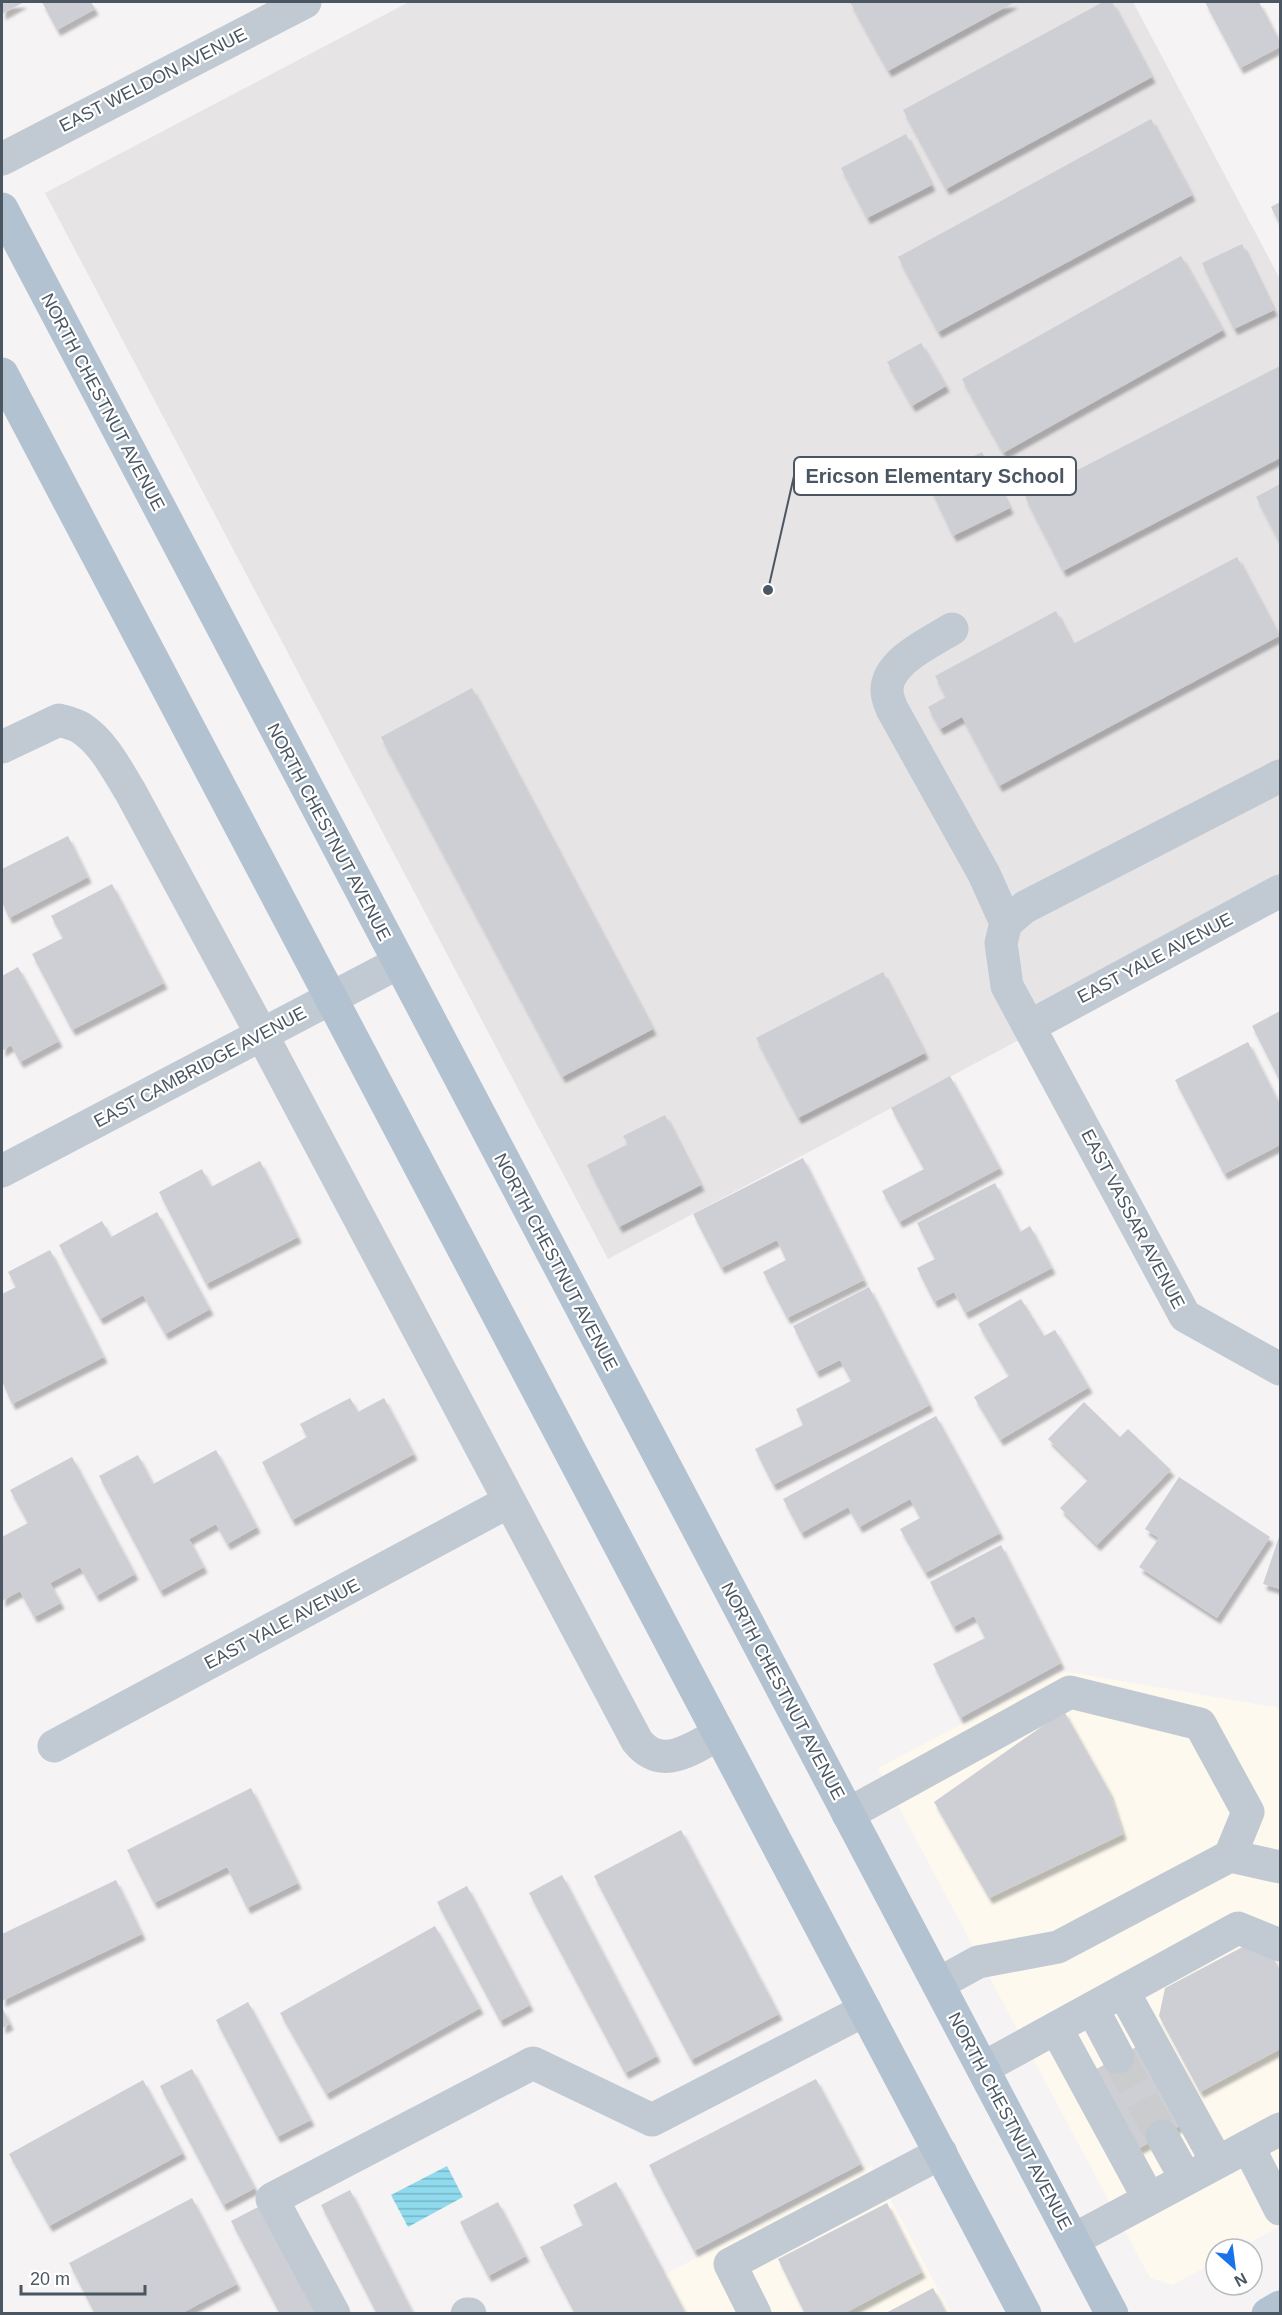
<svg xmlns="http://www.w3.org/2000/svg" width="1282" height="2315" font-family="Arial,sans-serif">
  <defs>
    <pattern id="water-rules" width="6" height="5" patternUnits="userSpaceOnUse" patternTransform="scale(1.5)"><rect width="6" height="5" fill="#90daee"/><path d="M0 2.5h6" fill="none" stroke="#78b4c4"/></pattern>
    <filter id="shadow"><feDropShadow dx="3.5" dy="6" stdDeviation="1.5" flood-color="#0004"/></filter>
  </defs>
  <rect width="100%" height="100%" fill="#f5f3f3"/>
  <!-- commercial -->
  <path fill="#fdf9ef" d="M1063 1671 1280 1708V2226L1239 2249H1216V2261L1173 2285 1150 2278 878 1768Z
    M872 2165 951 2313H684L664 2275Z"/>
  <!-- education -->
  <path fill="#e6e4e5" d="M409 2H1133L1280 279V901L608 1259 45 193Z"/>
  <!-- water -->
  <path fill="url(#water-rules)" d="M447 2166 463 2197 408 2227 391 2195Z"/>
  <!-- building -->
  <path fill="#cdcfd5" filter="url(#shadow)" d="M2 2H24L2 14Z
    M42 2H91L95 9 57 30Z
    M850 2H1015L888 71Z
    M1103 2H1112L1152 77 946 189 903 110Z
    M1205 2H1259L1280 42V47L1240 68Z
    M1151 119 1192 195 938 332 898 257Z
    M906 134 932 185 867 218 841 168Z
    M1280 202V225L1271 207Z
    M1242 244 1274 310 1234 329 1202 263Z
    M1181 256 1223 330 1003 453 962 379Z
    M921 343 946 386 912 406 887 362Z
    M1280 366V458L1063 571 1025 497Z
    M982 452 1010 508 953 536 926 479Z
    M1280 484V543L1256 497Z
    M1237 557 1279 636 999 786 962 717 940 729 928 707 946 697 935 676 1056 611 1073 644Z
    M472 688 653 1029 562 1077 381 737Z
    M68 836 88 877 9 918 2 902V869Z
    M112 884 164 983 72 1030 32 954 63 938 51 916Z
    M18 967 59 1041 20 1062 11 1045 2 1051V976Z
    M883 972 925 1053 798 1118 756 1038Z
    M1280 1011V1081L1252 1026Z
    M1248 1042 1280 1105V1145L1224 1174 1175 1080Z
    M950 1076 1000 1168 899 1222 882 1191 924 1169 891 1108Z
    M665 1115 701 1185 619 1227 587 1165 628 1144 623 1136Z
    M803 1158 864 1280 787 1318 763 1272 786 1260 777 1240 721 1268 693 1214Z
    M260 1161 298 1237 206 1284 159 1192 202 1169 211 1187Z
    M995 1183 1020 1232 1030 1226 1052 1268 965 1313 954 1292 934 1302 917 1268 935 1259 917 1223Z
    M157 1212 210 1309 165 1334 143 1295 100 1319 59 1245 102 1221 111 1237Z
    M50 1250 104 1357 12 1404 2 1381V1294L16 1287 8 1272Z
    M869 1287 930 1405 773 1485 755 1449 803 1425 796 1409 851 1381 840 1360 816 1372 793 1326Z
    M1021 1299 1044 1336 1055 1330 1089 1387 1000 1440 974 1397 1009 1376 978 1324Z
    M350 1398 358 1412 384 1398 414 1454 292 1520 262 1462 307 1437 300 1424Z
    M1084 1402 1120 1437 1128 1429 1171 1470 1097 1545 1060 1508 1089 1479 1048 1439Z
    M936 1416 1000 1533 925 1573 900 1529 920 1518 910 1499 859 1527 848 1507 801 1533 783 1499Z
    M216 1450 257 1527 227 1544 216 1524 189 1539 204 1567 160 1591 99 1476 138 1455 153 1484Z
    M72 1457 135 1574 96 1596 80 1567 50 1583 61 1603 34 1617 20 1591 2 1601V1537L28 1523 10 1490Z
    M1179 1477 1270 1537 1217 1618 1139 1567 1159 1538 1145 1529Z
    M1280 1534V1589L1263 1584Z
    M1001 1545 1061 1663 960 1718 933 1664 985 1638 974 1616 953 1627 930 1582Z
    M1064 1711 1109 1791 1123 1834 989 1898 934 1802Z
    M251 1788 298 1883 247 1908 227 1867 154 1903 127 1850Z
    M681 1830 779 2014 691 2060 594 1876Z
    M562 1875 657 2056 625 2073 529 1893Z
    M116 1880 142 1934 2 2001V1934Z
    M467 1886 530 2005 500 2021 437 1902Z
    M435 1926 480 2008 326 2094 280 2013Z
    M1250 1943 1273 1957 1280 1971V2049L1200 2092 1159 2016 1165 1988Z
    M248 2002 311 2120 277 2137 216 2020Z
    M2 2007 10 2024 2 2028Z
    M1145 2042 1188 2121 1134 2151 1091 2072Z
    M192 2069 255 2188 223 2205 160 2086Z
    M816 2079 861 2164 694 2251 649 2165Z
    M143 2080 183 2153 49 2226 9 2154Z
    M616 2182 686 2314H575L540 2247 583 2225 573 2205Z
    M350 2190 413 2313 412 2314H377L321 2205Z
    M192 2198 237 2284 180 2314H95L69 2263Z
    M498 2202 526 2256 488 2276 460 2222Z
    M887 2203 922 2272 843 2314H805L778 2259Z
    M264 2204 322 2314H280L231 2221Z
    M933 2288 947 2314H884Z"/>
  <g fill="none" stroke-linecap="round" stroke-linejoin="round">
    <!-- minor-tunnel -->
    <path stroke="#caccce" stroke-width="33" stroke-dasharray="33 16" stroke-linecap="butt" d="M1118 2057 1162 2136"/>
    <!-- minor -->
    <path stroke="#c1cad2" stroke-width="33" d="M2 159 305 2
      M952 629C931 642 886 662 887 691 887 697 890 704 892 709L984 874 1006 923 1001 943 1007 986 1185 1316 1280 1369
      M2 747 59 720C66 722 75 724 81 728 103 742 117 770 130 791L262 1035 637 1741C662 1772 691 1749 719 1734
      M1006 923 1025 907 1280 776
      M1030 1026 1280 891
      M2 1171 398 963
      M54 1746 508 1502
      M848 1814 1070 1692 1200 1724 1248 1812 1230 1856
      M938 1984 978 1962 1058 1947 1230 1856 1280 1867
      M1123 1991 1217 2162
      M1092 2008 1118 2057
      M1056 2028 1149 2199
      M983 2068 1238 1928 1280 1945
      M1162 2136 1186 2179
      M1248 2146 1280 2209
      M1073 2240 1280 2129
      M334 2314 272 2199 533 2063 652 2120 865 2010
      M467 2314H470
      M755 2314 730 2264 941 2153"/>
    <!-- major -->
    <path stroke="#b3c2d1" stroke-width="33" d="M2 209 1112 2314
      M2 374 1025 2314
      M1268 2314 1280 2307"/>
  </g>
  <g text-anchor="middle" stroke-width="4.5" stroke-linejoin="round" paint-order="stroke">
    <!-- street labels -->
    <g font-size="18" fill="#4a5661" stroke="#fff">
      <text transform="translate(153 80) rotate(-27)" y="6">EAST WELDON AVENUE</text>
      <text transform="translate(103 402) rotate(62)" y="6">NORTH CHESTNUT AVENUE</text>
      <text transform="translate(329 832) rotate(62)" y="6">NORTH CHESTNUT AVENUE</text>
      <text transform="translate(1155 958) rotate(-28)" y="6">EAST YALE AVENUE</text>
      <text transform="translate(200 1067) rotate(-28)" y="6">EAST CAMBRIDGE AVENUE</text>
      <text transform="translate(1133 1219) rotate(62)" y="6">EAST VASSAR AVENUE</text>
      <text transform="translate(556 1262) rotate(62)" y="6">NORTH CHESTNUT AVENUE</text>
      <text transform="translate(282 1624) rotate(-28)" y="6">EAST YALE AVENUE</text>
      <text transform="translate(783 1691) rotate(62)" y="6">NORTH CHESTNUT AVENUE</text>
      <text transform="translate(1010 2121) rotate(62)" y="6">NORTH CHESTNUT AVENUE</text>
    </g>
  </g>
  <!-- callouts -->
  <path fill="none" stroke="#4a5661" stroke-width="2" d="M768 590L794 476"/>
  <circle fill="#4a5661" stroke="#fff" stroke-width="2" cx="768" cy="590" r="6"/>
  <rect fill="#fff" stroke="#4a5661" stroke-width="2" x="794" y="457" width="282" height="38" rx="6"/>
  <g font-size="20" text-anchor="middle" font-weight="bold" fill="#4a5661">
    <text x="935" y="483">Ericson Elementary School</text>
  </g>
  <!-- border -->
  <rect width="1282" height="2315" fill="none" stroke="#4a5661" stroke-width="6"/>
  <!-- north arrow -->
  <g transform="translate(1234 2267) rotate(152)"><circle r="28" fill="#ffffff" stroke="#b7bbc0" stroke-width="1.5"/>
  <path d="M0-4.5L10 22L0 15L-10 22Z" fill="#1a73e8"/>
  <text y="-9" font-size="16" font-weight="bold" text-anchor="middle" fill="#4a5661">N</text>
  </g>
  <!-- scale -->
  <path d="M21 2285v9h124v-9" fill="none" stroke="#4a5661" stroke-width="3"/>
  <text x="30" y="2285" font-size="18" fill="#4a5661" stroke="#ffffff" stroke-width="4.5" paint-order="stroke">20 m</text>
</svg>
